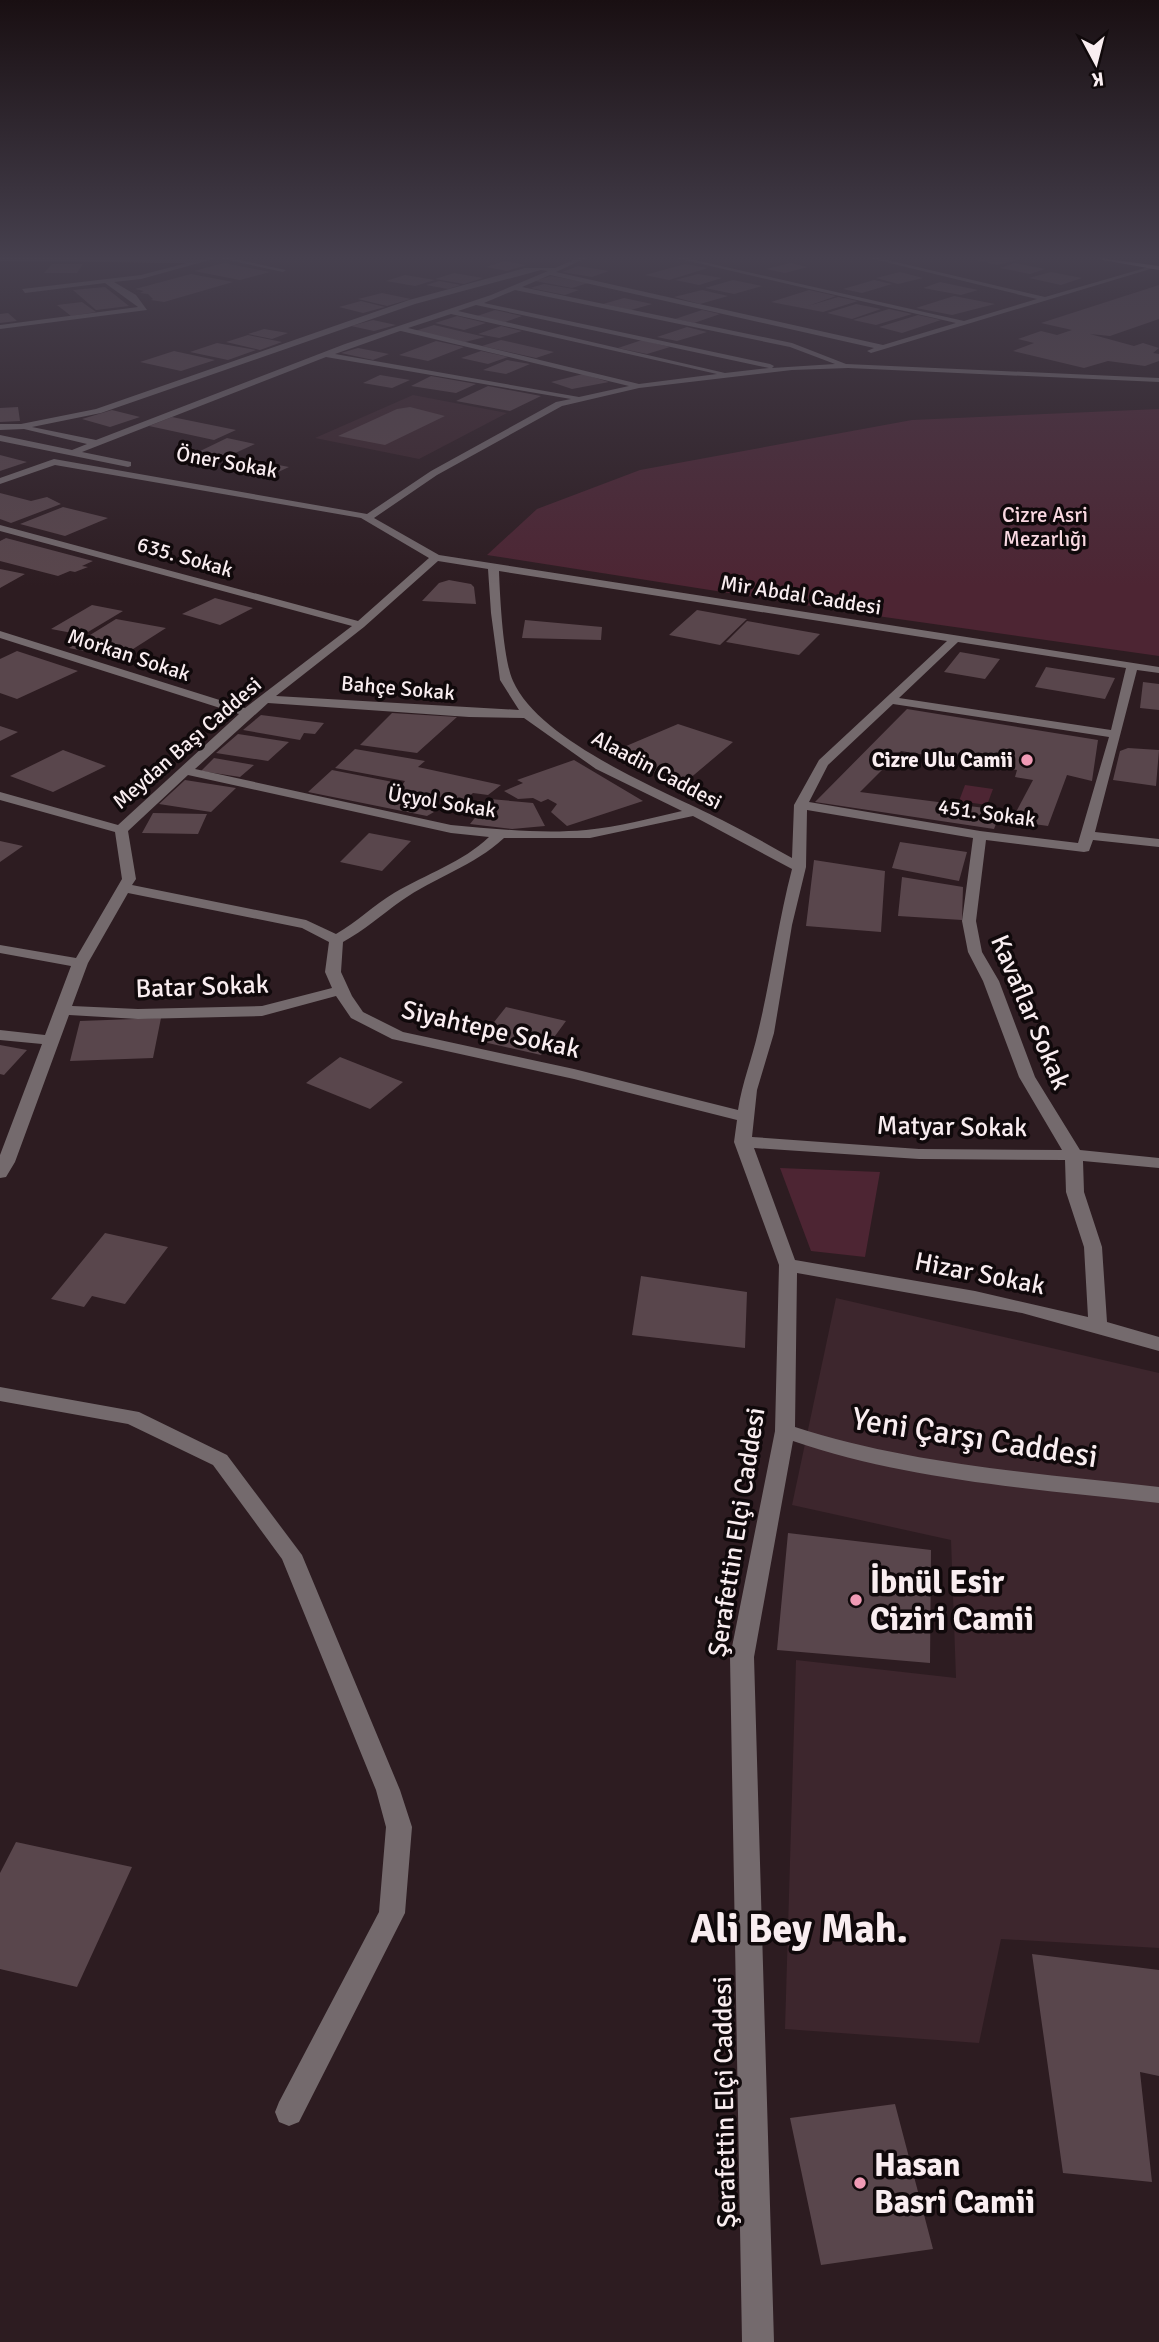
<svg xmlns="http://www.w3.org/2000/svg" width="1159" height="2342" font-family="Signika,sans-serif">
  <rect width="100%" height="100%" fill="#2d1c21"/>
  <!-- built -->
  <path fill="#3d262d" d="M413 395 507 413 419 459 315 438Z
    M836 1298 1159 1373V1948L1001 1939 979 2043 785 2029 796 1660 956 1678 951 1540 792 1505Z"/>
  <!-- green -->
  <path fill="#4d2533" d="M1159 409V656L856 613 487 555 537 509 640 470 912 420Z
    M965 785 993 789 987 805 959 801Z
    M780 1168 880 1172 865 1257 811 1251Z"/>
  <!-- building -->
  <path fill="#59464c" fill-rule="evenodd" d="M1008 258 1018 260 997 265 972 259Z
    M505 261 526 265 507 271 486 267Z
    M224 263 270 272 240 280 194 271Z
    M790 263 808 267 785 273 766 269Z
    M1015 263 1045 269 1030 274 1000 268Z
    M52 264H83L77 273H44Z
    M685 264 708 268 669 280 645 275Z
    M578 266 609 271 592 277 562 272Z
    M900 272 923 278 898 284 876 278Z
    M1051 272 1082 278 1061 285 1029 278Z
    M454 273 483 278 464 284 435 279Z
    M191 274 233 282 164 302 151 300 153 299 148 294 140 293 144 291 135 289Z
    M698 274 722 278 699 285 675 280Z
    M405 275 435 280 415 286 386 281Z
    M551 276 588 283 572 288 535 281Z
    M733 280 762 286 734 294 705 288Z
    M874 280 892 284 862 293 843 289Z
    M439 281 461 285 448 289 426 285Z
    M940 282 978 290 961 295 923 288Z
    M544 284 579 290 565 295 530 288Z
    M1159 285V319L1110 336 1090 334 1134 346 1143 343 1159 348 1153 353 1159 354V361L1145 366 1108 361 1084 368 1013 351 1034 343 1018 339 1041 331 1057 335 1072 330 1041 323Z
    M105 287 129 306 96 310 73 290Z
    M702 290 728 296 700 304 674 297Z
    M809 290 836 296 808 306 838 297 858 301 823 312 771 302Z
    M382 293 411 299 387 306 358 299Z
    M954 296 995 304 952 315 916 308Z
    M624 298 652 304 631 310 603 304Z
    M361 301 385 307 363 313 339 307Z
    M82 302 96 312 71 316 57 305Z
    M856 304 881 309 852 319 827 313Z
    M889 309 912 314 876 325 853 320Z
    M495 310 522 316 505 322 477 316Z
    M702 310 720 314 694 323 675 319Z
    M8 313 17 321 0 323V314Z
    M918 315 941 320 902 333 879 327Z
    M457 316 486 323 464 330 435 323Z
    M373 320 396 325 374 331 351 326Z
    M434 325 485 337 465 342 415 331Z
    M501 326 522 331 499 338 478 334Z
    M687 327 707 332 677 341 657 337Z
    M264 329 288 333 272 339 248 334Z
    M248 335 282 342 260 350 226 342Z
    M501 340 554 352 536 358 482 346Z
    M642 340 670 347 647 354 618 348Z
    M436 341 464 347 428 361 399 355Z
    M217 343 256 350 228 360 190 352Z
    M358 348 389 354 373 360 341 353Z
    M174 351 215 360 181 371 140 362Z
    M481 351 508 357 488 364 461 358Z
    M507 360 530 364 506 374 483 370Z
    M583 374 609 382 572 389 551 382Z
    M380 375 410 380 392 388 363 383Z
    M431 376 476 384 456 393 411 386Z
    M488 386 541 396 510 411 456 401Z
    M18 407 20 421 0 422V408Z
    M410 407 445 416 385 445 338 436 397 409Z
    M112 410 140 417 110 427 82 419Z
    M172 417 236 430 214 440 149 426Z
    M227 438 255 444 222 459 194 454Z
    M0 455 27 462 0 471Z
    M263 462 289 467 263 479 238 474Z
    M0 493 31 501 47 497 61 504 11 523 0 519Z
    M63 507 108 518 65 536 20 524Z
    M6 538 93 561 82 566 88 567 75 572 70 571 58 576 0 561V541Z
    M0 569 25 574 0 588Z
    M449 580 471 584 474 587 476 604 422 601 439 583Z
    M215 598 253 608 220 625 182 614Z
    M92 605 123 611 83 635 51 629Z
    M697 610 747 619 720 645 669 635Z
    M116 619 166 628 119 658 69 648Z
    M525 620 602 627 601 640 522 638Z
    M747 621 820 634 799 655 726 642Z
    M17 651 78 671 17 699 0 693V659Z
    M960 652 1000 659 985 679 944 672Z
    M1046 667 1115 678 1105 699 1035 687Z
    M1143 682 1159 684V710L1140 708Z
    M907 709 1098 740 1092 781 1067 775 1048 826 998 819 994 829 815 802ZM901 751 1017 770 1015 777 1033 780 1016 812 860 792Z
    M392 713 457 717 417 753 360 745Z
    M261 715 324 723 315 734 304 733 300 740 243 730Z
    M678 724 733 742 682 785 612 752Z
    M0 726 18 732 0 741Z
    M238 734 289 742 268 761 216 753Z
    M1128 748 1159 750 1156 786 1113 780 1120 751Z
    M355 749 425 761 418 767 501 785 488 795 473 793 463 802 439 797 428 809 434 812 427 816 308 792 332 770 403 784 405 781 335 768Z
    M63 750 106 766 53 792 10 776Z
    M214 758 254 765 240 777 201 771Z
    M574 760 643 801 567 826 551 812 557 804 548 799 541 802 533 798 518 799 504 791 523 783 517 780Z
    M185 780 236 788 211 812 159 804Z
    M490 799 533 803 545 826 512 829 470 824Z
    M153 813 207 814 198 834 142 833Z
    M369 833 411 841 382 871 340 862Z
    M0 841 23 846 0 862Z
    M900 842 967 852 959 881 892 868Z
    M814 860 885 871 881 932 806 926Z
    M902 877 963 887 962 920 898 916Z
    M506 1007 566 1021 541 1055 479 1041Z
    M161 1018 153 1058 70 1061 80 1021Z
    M0 1045 27 1050 4 1075 0 1074Z
    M340 1057 403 1082 370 1109 306 1083Z
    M105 1233 168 1247 125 1304 92 1296 84 1307 51 1299Z
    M641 1276 747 1292 745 1348 632 1335Z
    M788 1533 931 1550 930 1663 777 1650Z
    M16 1842 132 1867 77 1987 0 1969V1873Z
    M1032 1954 1159 1970V2076L1140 2072 1152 2182 1063 2173Z
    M895 2104 933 2249 821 2265 790 2118Z"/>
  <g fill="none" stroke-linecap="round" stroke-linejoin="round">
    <!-- minor -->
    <path fill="#746a6d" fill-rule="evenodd" d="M0 258 202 259 217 258 141 279 114 282 136 295 147 310 0 329V325L138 307 105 283 25 293 22 289 141 275 187 263 0 261Z
      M219 258H230L286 270 283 272Z
      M578 258H586L556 272 883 345 956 323 676 258H686L964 321 1037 299 869 258H879L1045 297 1152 266 1157 267 871 353 867 351 874 348 550 275 522 287 792 343 846 364 1159 378V382L848 368 792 370 639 388 562 406 437 475 374 518 439 555 1159 667V673L1137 670 1095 832 1159 839V847L1093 840 1089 851 1084 852 986 840 976 921 982 952 999 981 1035 1077 1080 1150 1159 1158V1168L1083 1161 1084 1192 1102 1247 1107 1322 1159 1337V1351L1022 1313 797 1273 795 1427C912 1465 1038 1473 1159 1487V1503C1037 1489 910 1481 793 1441L754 1657 774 2342H742L730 1657 775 1431 779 1265 734 1142 737 1120 574 1079 392 1039 351 1018 336 996 262 1016 138 1019 69 1015 15 1162 6 1177 0 1178V1155L42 1044 0 1040V1030L45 1035 71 966 0 953V945L76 958 122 879 115 832 0 800V792L118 825 239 714 0 638V631L245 708 352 626 0 531V525L358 621 429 558 361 518 55 465 0 484V478L54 459 367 514 431 471 556 402 571 399 326 357 82 452 131 462V466L128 467 0 441V435L72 450 87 444 24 429 0 430V424H21L96 409 409 300 525 268H555ZM541 270 548 271 491 295 345 344 96 440 32 427 101 413 415 304ZM515 290 790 347 835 364 772 368 774 366 770 364 484 303ZM476 305 769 368 725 373 458 311ZM451 314 717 374 639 384 408 328ZM400 331H401L629 386 579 397 335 354ZM438 561 488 569 491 613 500 680 519 710 276 696 364 627ZM499 571 947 641 819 760 794 805 792 858C769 845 746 832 722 820 664 791 540 742 513 681 503 659 500 597 499 571ZM958 642 1126 668 1111 730 899 698ZM268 703 469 717 524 718 596 769 682 811C651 818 619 827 586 830 541 834 496 829 451 825L195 769ZM893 704 1109 737 1078 843 980 831 809 802 828 765ZM188 775 451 833 489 837C463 862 426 874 394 893 374 905 357 922 336 934L306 920 132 885 136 879 128 831ZM807 810 973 838 962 921 968 952 983 981 1019 1077 1062 1150 919 1149 752 1137 757 1090 774 1033 792 925 806 867ZM693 816 792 869C778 923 771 978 758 1032 752 1059 742 1083 738 1110L574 1069 403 1032 363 1012 352 996 341 972 343 942C365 930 381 915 401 901 435 877 474 866 504 838H590ZM128 893 302 928 329 942 325 972 332 988 262 1006 138 1009 72 1006 88 963ZM754 1148 919 1159 1065 1160 1066 1192 1084 1247 1088 1317 975 1291 795 1260Z
      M0 1387 139 1412 227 1455 302 1555 400 1790 412 1827 405 1913 299 2122 289 2126 279 2122 275 2112 279 2102 379 1912 386 1827 376 1790 282 1559 213 1465 128 1424 0 1401Z"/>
    <!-- major -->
    <path fill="#c8b5ba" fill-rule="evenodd" d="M1100 258 1159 266V270L1103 260Z"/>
  </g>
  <!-- sky -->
  <linearGradient id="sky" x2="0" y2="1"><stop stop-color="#190f12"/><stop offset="0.44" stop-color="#46404e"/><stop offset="1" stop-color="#46404e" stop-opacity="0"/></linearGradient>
  <rect width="1159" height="586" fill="url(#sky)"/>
  <!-- markers -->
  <g fill="#f09ab5" stroke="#10090b" stroke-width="2.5">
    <circle cx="1027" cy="760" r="7"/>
    <circle cx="856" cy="1600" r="7"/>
    <circle cx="860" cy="2183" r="7"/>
  </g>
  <g text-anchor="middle" stroke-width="7" stroke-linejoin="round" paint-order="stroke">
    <!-- far-street labels -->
    <g font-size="21" fill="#f9edf0" stroke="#10090b">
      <text transform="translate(227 462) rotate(10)" y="7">Öner Sokak</text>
      <text transform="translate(185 557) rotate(16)" y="7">635. Sokak</text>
      <text transform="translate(801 595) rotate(9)" y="7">Mir Abdal Caddesi</text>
      <text transform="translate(129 655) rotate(18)" y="7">Morkan Sokak</text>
      <text transform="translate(398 688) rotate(5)" y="7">Bahçe Sokak</text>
      <text transform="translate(187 743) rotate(-41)" y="7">Meydan Başı Caddesi</text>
      <text transform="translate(657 770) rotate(28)" y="7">Alaadin Caddesi</text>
      <text transform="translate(442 802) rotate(9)" y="7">Üçyol Sokak</text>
      <text transform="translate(987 813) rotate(8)" y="7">451. Sokak</text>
    </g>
    <!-- far-park labels -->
    <g font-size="21" fill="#f9d8e1" stroke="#10090b">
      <text x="1045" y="522">Cizre Asri<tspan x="1045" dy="24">Mezarlığı</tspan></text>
    </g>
    <!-- far-poi labels -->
    <g font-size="21" font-weight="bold" fill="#f9edf0" stroke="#10090b" text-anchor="end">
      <text x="1013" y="767">Cizre Ulu Camii</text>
    </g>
    <!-- street labels -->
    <g font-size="26" fill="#f9edf0" stroke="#10090b">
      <text transform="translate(202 986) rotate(-2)" y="9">Batar Sokak</text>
      <text transform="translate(1031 1012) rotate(67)" y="9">Kavaflar Sokak</text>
      <text transform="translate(491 1029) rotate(13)" y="9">Siyahtepe Sokak</text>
      <text transform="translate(952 1126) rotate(1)" y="9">Matyar Sokak</text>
      <text transform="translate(980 1273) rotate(11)" y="9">Hizar Sokak</text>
      <text transform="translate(736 1532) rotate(-81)" y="9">Şerafettin Elçi Caddesi</text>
      <text transform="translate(724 2102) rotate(-91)" y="9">Şerafettin Elçi Caddesi</text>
    </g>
    <!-- near-street labels -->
    <g font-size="32" fill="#f9edf0" stroke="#10090b">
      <text transform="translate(975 1437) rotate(9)" y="11">Yeni Çarşı Caddesi</text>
    </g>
    <!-- near-poi labels -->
    <g font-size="32" font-weight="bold" fill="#f9edf0" stroke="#10090b" text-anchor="start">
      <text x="870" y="1593">İbnül Esir<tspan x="870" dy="37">Ciziri Camii</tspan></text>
      <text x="874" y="2176">Hasan<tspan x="874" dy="37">Basri Camii</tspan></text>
    </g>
    <!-- near-district labels -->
    <g font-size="40" font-weight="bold" fill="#f9edf0" stroke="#10090b">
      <text x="799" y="1942">Ali Bey Mah.</text>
    </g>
  </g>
  <!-- north arrow -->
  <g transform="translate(1096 63) rotate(173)" stroke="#10090b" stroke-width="5" paint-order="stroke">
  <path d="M0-5L12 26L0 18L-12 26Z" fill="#f9edf0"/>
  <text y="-10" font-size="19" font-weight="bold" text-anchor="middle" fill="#f9edf0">K</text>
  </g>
</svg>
